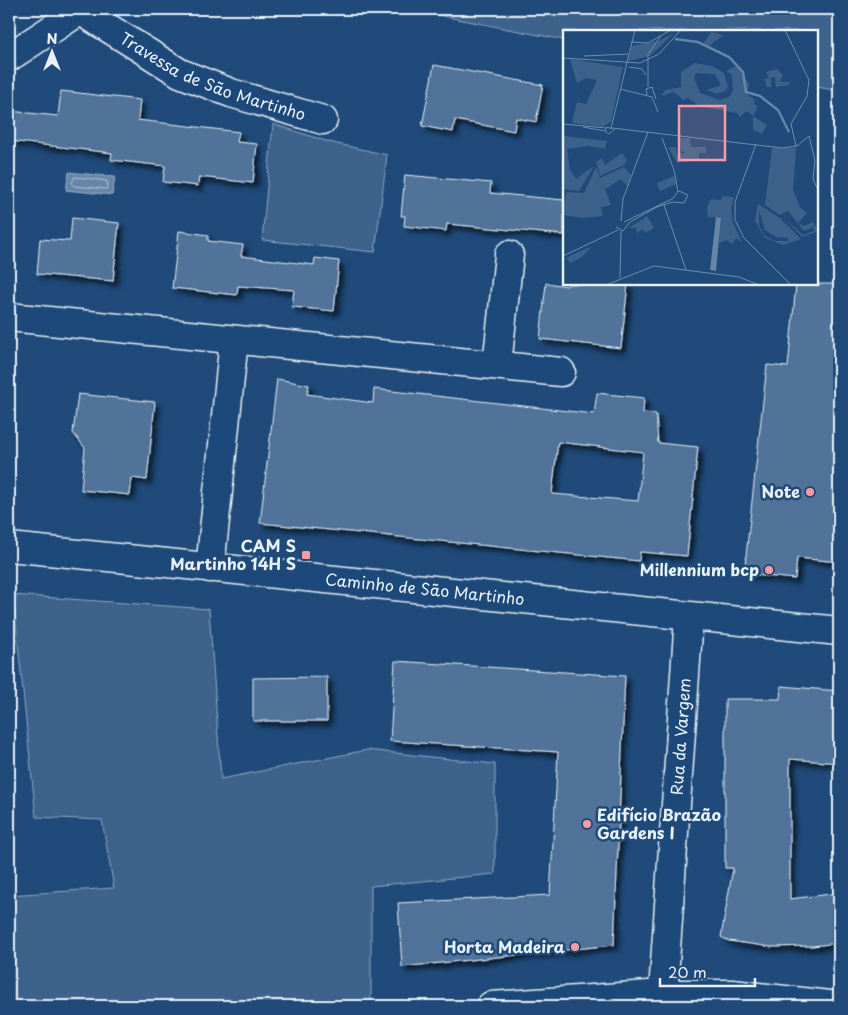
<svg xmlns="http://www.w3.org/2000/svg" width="848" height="1015" font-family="'Playpen Sans',sans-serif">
  <defs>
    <filter id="shadow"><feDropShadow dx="4.5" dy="4.5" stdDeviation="2.5" flood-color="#0009"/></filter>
  </defs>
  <rect width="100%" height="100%" fill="#1f4a7a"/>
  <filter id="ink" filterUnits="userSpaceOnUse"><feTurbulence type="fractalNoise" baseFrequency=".02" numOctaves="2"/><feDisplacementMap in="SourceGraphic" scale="10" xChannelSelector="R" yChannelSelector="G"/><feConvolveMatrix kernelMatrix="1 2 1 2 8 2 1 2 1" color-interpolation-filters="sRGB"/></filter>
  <g filter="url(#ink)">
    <!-- green -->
    <path fill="#3c628c" stroke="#92aac2" d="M407 9H839V91L817 87V31H564V40Z
      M273 124 329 142 387 155 375 252 262 240Z
      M13 595 209 609 221 779 367 750 495 764V874L371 886V1002L342 1006H9V895L114 888 102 820 36 817Z"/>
    <!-- water -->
    <path fill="#6685a7" stroke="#9ab0c7" d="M69 172 115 177 112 195 66 190Z"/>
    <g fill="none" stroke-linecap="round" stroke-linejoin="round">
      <!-- shore -->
      <path stroke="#b4c6d8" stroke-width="1" d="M75 177 107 181 108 188 106 189 74 186 72 183Z"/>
    </g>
    <!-- building -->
    <path fill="#517399" stroke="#e8f1f8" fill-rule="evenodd" filter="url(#shadow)" d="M434 65 543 85 536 122 516 118 514 131 455 120 453 132 422 126Z
      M61 91 140 100 138 120 239 132 237 142 257 144 253 183 199 177 198 186 163 182 165 166 111 160 112 153 9 141V111L58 116Z
      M405 175 491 183 490 193 564 200V235L447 224 446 231 404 226 405 216H401Z
      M72 218 119 223 113 281 37 274 40 239 70 241Z
      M179 231 208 235V241L243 245 241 256 314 265 315 258 339 261 334 311 292 307 294 290 238 286 237 295 172 288Z
      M546 283 567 286 569 284H628L621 348 540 339Z
      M796 284H839V562L797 558 795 579 744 574 767 365 788 367Z
      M277 379 309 385 307 394 373 403 374 389 594 414 597 393 644 398 643 413 656 414 658 443 698 447 687 556 640 552 639 561 260 523ZM558 442 643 452 638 501 552 494Z
      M78 394 155 402 147 480 132 478 130 495 81 490 85 448 73 433Z
      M395 661 625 676 614 945 402 967 398 903 550 895 558 752 390 741Z
      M327 677V721H253V678Z
      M781 686 839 691V763L790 759V899L839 893V943L812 946 772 947 729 941 721 937 733 868H725V699H780Z"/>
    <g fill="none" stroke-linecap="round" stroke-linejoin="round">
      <defs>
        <g id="minor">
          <path id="s1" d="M78 9 180 73 231 93 323 120"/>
          <path d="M9 57 81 10"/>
          <path d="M9 317 561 372"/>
          <path d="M497 365 509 255"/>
          <path d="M210 568 234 340"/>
          <path d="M491 1006 663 994H733L838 1006"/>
          <path id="s2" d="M662 1006 689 617"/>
        </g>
        <g id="secondary">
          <path id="s3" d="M9 547 839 631"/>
        </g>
      </defs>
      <!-- minor casing -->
      <use href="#minor" stroke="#e8f1f8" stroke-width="31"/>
      <!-- secondary casing -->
      <use href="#secondary" stroke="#e8f1f8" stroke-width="31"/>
      <!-- minor -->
      <use href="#minor" stroke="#1f4a7a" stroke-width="28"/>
      <!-- secondary -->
      <use href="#secondary" stroke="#1f4a7a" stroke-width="28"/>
    </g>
  </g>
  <!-- markers -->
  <g fill="#ff9aa2" stroke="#1f4a7a" stroke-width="2">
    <circle cx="810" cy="492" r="5"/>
    <rect x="301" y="550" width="10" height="10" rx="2.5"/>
    <circle cx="769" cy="570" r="5"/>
    <circle cx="587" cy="824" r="5"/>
    <circle cx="575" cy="947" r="5"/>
  </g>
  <g text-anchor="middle" stroke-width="5" stroke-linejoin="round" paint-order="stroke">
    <!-- street labels -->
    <g font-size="16" fill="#e8f1f8" stroke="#1f4a7a">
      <text dy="6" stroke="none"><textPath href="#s1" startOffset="152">Travessa de São Martinho</textPath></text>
      <text dy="6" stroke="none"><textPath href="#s3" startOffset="418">Caminho de São Martinho</textPath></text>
      <text dy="6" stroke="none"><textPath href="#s2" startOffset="270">Rua da Vargem</textPath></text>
    </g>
    <!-- poi labels -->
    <g font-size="16" font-weight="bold" fill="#e8f1f8" stroke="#1f4a7a" text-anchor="end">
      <text x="800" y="498">Note</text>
      <text x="296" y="552">CAM S<tspan x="296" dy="18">Martinho 14H S</tspan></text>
      <text x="759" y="576">Millennium bcp</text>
      <text x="597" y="821" text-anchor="start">Edifício Brazão<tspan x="597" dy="18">Gardens I</tspan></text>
      <text x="565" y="953">Horta Madeira</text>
    </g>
  </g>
  <!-- overview -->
  <g transform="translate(563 30)">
    <rect width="255" height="255" fill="#1f4a7a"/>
    <path d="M112 2 87 26 65 31 69 16 96 11ZM148 2 160 5 145 17 140 14ZM7 29 60 37 48 91 40 97 9 93 14 72 23 74 34 50 23 48 14 53ZM132 33 149 36 161 43 165 57 163 61 153 64 144 60 158 55 152 44 133 43 131 48 137 63 157 70 166 67 170 61 169 45 164 41 174 35 186 54 184 64 192 70 191 74 195 76 190 86 184 81 177 87 174 83 136 76 125 68 120 70 111 62 98 66 102 60 118 57V42ZM214 39 220 45 217 52H227L226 55 213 57 212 47 208 48V57H204L201 49 206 48 203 42ZM190 86 204 95 199 104 190 100ZM0 106 44 111 42 119 26 116 4 119 7 140 13 149 31 136 16 161 0 159ZM117 108H127L128 117H143V123H136V130L114 133 105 117H113L114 124 122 123 118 120ZM209 118H233L230 160 237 177 244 183 235 193 241 196 250 192 255 201 239 207 220 187 240 205 251 201 250 197 241 201 225 181 217 185 202 175ZM59 123 64 130 61 135 37 146 33 132 39 128 42 135ZM33 137 37 148 61 137 68 145 64 156 58 149 42 159 48 175 38 177 40 186 20 188 0 185 3 162 21 163ZM111 146 113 154 97 161 94 153ZM160 166 171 167 168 178 170 193 179 212 173 208 169 214 163 210 156 213 158 188 145 187 144 177 148 169 158 170ZM195 174 217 188 238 209 220 215 202 208 192 191ZM196 180 202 200 213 207 225 208V211H211L201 205 196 195ZM84 186 91 198 83 203 79 199 74 204 73 198H66ZM29 216 19 227 7 233 3 228Z" fill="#3c628c" fill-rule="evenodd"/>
    <path d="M153 187 158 188 153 241 147 240Z" fill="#6685a7"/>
    <path fill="none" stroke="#6685a7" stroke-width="2.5" d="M112 9 135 12 166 27 180 42 183 62 197 66 215 80 226 102"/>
    <path fill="none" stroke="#6f8dac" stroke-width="1" d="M222 0 246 50 244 66 228 94 233 116M68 12 85 13 108 0M21 26 65 24M0 28 77 33 96 24 118 0M66 37 79 39 83 45M85 57V24L98 6M57 59 89 67 95 82M84 65 83 59 89 57 93 69M0 94 43 98M20 97 42 101M48 98 72 0M49 98 219 118 234 116 246 106 252 131 250 149 255 160M49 99 44 97 42 101 46 104 52 99M99 108 111 140 115 162M193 114 172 172V190L181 208 228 255M101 175 123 240M58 191 60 169 85 102M53 197 60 201 67 192 94 177 109 172 121 173 125 165 116 161 109 169 61 192M0 226 55 200M57 248 58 201M43 255 91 236 176 247 196 255"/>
    <path fill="#ff9aa2" fill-opacity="0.15" stroke="#ff9aa2" stroke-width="2.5" d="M116 76H162V130H116Z"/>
    <rect width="255" height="255" fill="none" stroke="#e8f1f8" stroke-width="2.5"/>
  </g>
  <!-- margin -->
  <rect width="848" height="1015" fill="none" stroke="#1f4a7a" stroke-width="30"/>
  <rect x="15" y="15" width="818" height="985" fill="none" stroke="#e8f1f8" stroke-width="2" filter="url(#ink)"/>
  <!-- north arrow -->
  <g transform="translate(52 52)" stroke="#1f4a7a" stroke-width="4" paint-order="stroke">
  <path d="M0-4L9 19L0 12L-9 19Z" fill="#e8f1f8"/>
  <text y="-8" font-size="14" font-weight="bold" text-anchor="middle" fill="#e8f1f8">N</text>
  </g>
  <!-- scale -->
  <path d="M660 978v8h95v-8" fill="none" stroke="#e8f1f8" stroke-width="2.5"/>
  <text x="668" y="978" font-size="15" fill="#e8f1f8" stroke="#1f4a7a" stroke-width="4" paint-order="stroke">20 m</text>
</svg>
